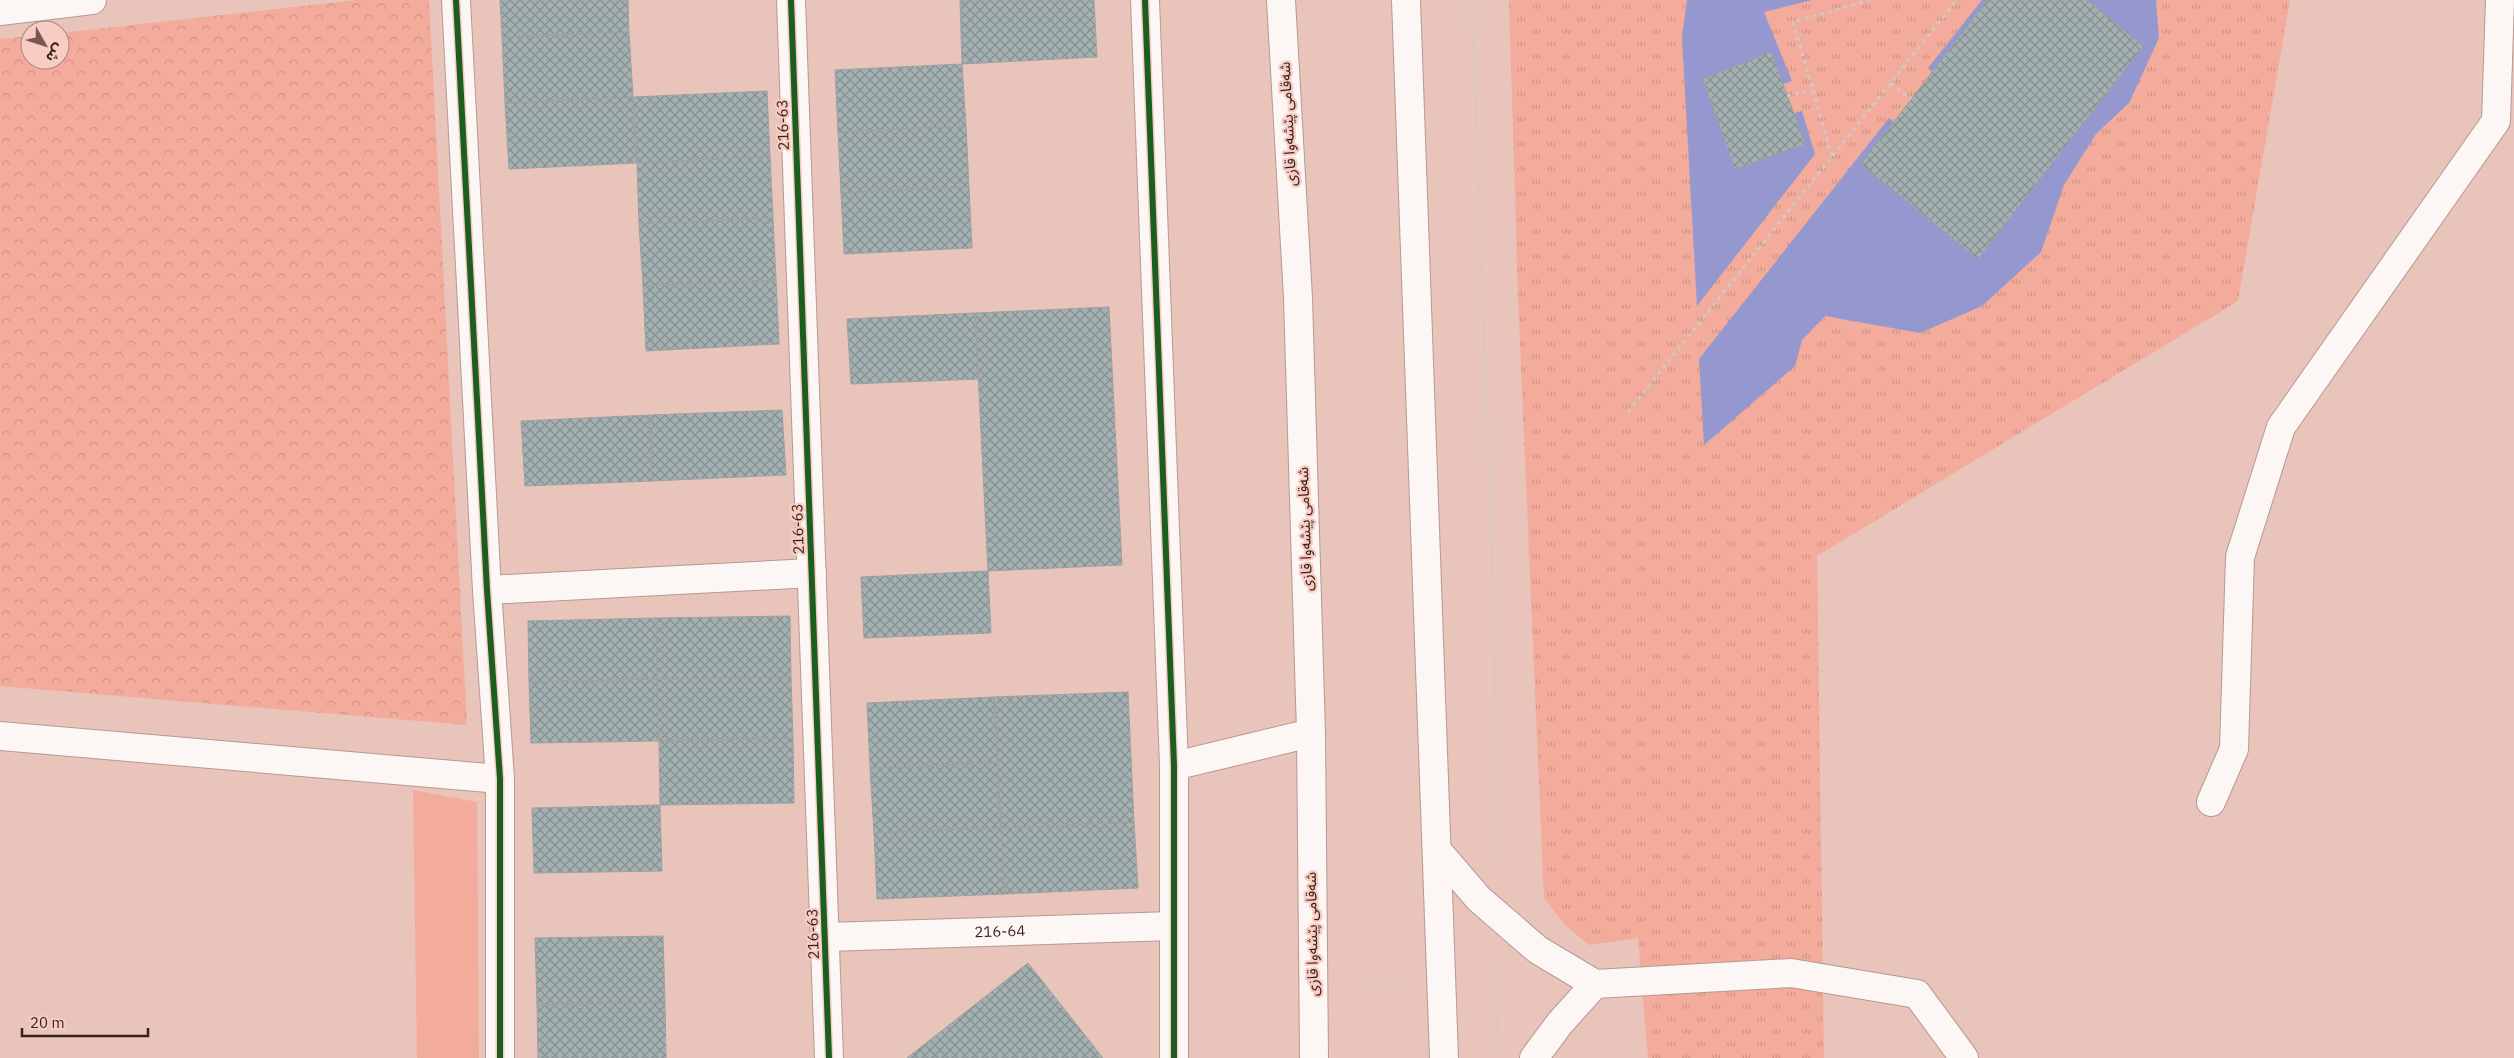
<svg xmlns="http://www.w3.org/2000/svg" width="2514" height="1058" font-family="'IBM Plex Sans','Noto Sans Arabic',sans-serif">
  <defs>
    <pattern id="grass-tufts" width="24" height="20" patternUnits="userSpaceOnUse" patternTransform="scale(1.25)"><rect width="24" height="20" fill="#f3ab9b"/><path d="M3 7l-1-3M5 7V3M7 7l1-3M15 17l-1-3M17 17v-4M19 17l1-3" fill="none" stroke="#d19385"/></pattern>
    <pattern id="park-crowns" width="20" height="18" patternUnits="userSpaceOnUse" patternTransform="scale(1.25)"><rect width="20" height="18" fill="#f3ab9b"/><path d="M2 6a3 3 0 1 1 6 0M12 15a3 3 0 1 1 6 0" fill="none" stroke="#d19385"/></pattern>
    <pattern id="building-cross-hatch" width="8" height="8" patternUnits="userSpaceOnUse" patternTransform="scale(1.25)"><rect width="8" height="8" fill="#a3b1b2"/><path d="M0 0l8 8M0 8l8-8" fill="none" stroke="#868f90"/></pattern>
  </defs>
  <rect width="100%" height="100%" fill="#e9c4bb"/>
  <!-- grass -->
  <path fill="url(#grass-tufts)" d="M1509 0H2290L2238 301 1817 556 1824 1058H1648L1638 938 1589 945 1565 925 1544 898 1518 297Z"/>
  <!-- park -->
  <path fill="url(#park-crowns)" d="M357 0H429L467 725 0 686V39L30 36V60H60V33Z"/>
  <!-- garden -->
  <path fill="#f3ab9b" d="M413 790 477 802 479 1058H417Z"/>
  <!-- water -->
  <path fill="#9598cf" d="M1687 0H1812L1764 12 1792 81 1783 84 1794 113 1802 111 1815 154 1697 306 1682 38Z
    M1982 0H2156L2159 38 2129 103 2096 134 2064 185 2041 252 1982 306 1920 333 1825 316 1802 340 1795 366 1704 445 1699 359 1889 118 1894 122 1932 72 1928 68Z"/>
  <!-- building -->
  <path fill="url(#building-cross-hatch)" stroke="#a1a09f" d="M500 0H628L629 32 502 37Z
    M960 0H1094L1097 57 962 64Z
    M1988 0H2087L2143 46 1978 259 1861 164Z
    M629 32 633 97 505 103 502 37Z
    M1771 52 1805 144 1735 169 1703 79Z
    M962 64 966 126 838 132 835 70Z
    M767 91 770 156 637 163 633 97Z
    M633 97 637 163 509 169 505 103Z
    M966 126 969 187 841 193 838 132Z
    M770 156 773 218 639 224 637 163Z
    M969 187 972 248 844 254 841 193Z
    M773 218 776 280 643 286 639 224Z
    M776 280 779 344 646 351 643 286Z
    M1109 307 1122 565 988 571 975 313Z
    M975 313 979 379 851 384 847 319Z
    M782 410 786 475 652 481 649 415Z
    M649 415 652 481 525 486 521 421Z
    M988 571 991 633 864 638 861 577Z
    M790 616 791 677 657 679 656 618Z
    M656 618 657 679 529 682 528 621Z
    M791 677 793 738 659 741 657 679Z
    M657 679 659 741 531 743 529 682Z
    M1128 692 1134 822 1001 828 994 697Z
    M994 697 998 763 870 768 867 703Z
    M793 738 794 803 660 805 659 741Z
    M998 763 1001 828 874 833 870 768Z
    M660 805 662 871 534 873 532 808Z
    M1134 822 1138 888 1005 894 1001 828Z
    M1001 828 1005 894 877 899 874 833Z
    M663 936 665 1002 537 1005 535 938Z
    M1028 963 1103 1058H907Z
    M665 1002 666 1058H538L537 1005Z"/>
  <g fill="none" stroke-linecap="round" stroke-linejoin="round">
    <defs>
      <g id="minor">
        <path d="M456 0 487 590 500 779V1058"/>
        <path d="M791 0 829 1058"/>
        <path d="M1145 0 1174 766V1058"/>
        <path d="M0 11 92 0"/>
        <path d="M487 590 812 573"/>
        <path d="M0 736 500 779"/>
        <path d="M2211 802 2234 749 2240 557 2281 427 2496 121 2500 0"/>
        <path d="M1437 850 1479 899 1538 950 1595 984 1791 973 1917 994 1964 1058"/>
        <path id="s1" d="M826 937 1172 926"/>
        <path d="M1534 1058 1560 1023 1595 984"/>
      </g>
      <path id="trunk" d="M1281 0 1298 298 1311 733 1314 1058
        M1406 0 1444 1058
        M1174 766 1311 733"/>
    </defs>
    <!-- minor casing -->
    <use href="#minor" stroke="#b69992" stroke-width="30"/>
    <!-- trunk casing -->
    <use href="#trunk" stroke="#b69992" stroke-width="30"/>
    <!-- path -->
    <path stroke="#d3c7c4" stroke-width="3" stroke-dasharray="4 4" stroke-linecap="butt" d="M1472 0 1494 613 1496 861
      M1891 83 1911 99
      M1787 96 1813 90
      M1832 156 1793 22 1870 0
      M1628 412 1957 0
      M1496 963 1498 1049
      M1365 987 1405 986"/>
    <!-- minor -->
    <use href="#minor" stroke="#fcf6f5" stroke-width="28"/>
    <!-- trunk -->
    <use href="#trunk" stroke="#fcf6f5" stroke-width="28"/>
    <defs>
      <path id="cycleway" d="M456 0 487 590 500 779V1058
        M791 0 829 1058
        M1145 0 1174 766V1058"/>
    </defs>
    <!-- cycleway casing -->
    <use href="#cycleway" stroke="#f7ccc3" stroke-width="9"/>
    <!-- cycleway -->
    <use href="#cycleway" stroke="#1b5e20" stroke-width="6"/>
  </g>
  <g text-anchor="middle" stroke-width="4.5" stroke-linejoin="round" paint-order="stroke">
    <!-- street labels -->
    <g font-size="15" fill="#391f1a" stroke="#f7ccc3">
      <text transform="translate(1288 124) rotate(-93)" y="5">شەقامی پێشەوا قازی</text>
      <text transform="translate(783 125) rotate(-92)" y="5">216-63</text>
      <text transform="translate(798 529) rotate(-92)" y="5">216-63</text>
      <text transform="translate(1305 529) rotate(-92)" y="5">شەقامی پێشەوا قازی</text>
      <text dy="5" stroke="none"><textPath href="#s1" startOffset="174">216-64</textPath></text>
      <text transform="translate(813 934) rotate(-92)" y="5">216-63</text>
      <text transform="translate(1312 934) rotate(-91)" y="5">شەقامی پێشەوا قازی</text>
    </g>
  </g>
  <!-- north arrow -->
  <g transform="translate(45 45) rotate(129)"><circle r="24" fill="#f7ccc3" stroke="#ab877f"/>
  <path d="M0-4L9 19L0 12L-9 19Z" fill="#775952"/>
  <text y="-8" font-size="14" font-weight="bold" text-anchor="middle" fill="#391f1a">ش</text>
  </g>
  <!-- scale -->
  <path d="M22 1028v8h126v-8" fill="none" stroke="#391f1a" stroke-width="2.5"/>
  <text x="30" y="1028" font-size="15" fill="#391f1a" stroke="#f7ccc3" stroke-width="4" paint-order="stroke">20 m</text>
</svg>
